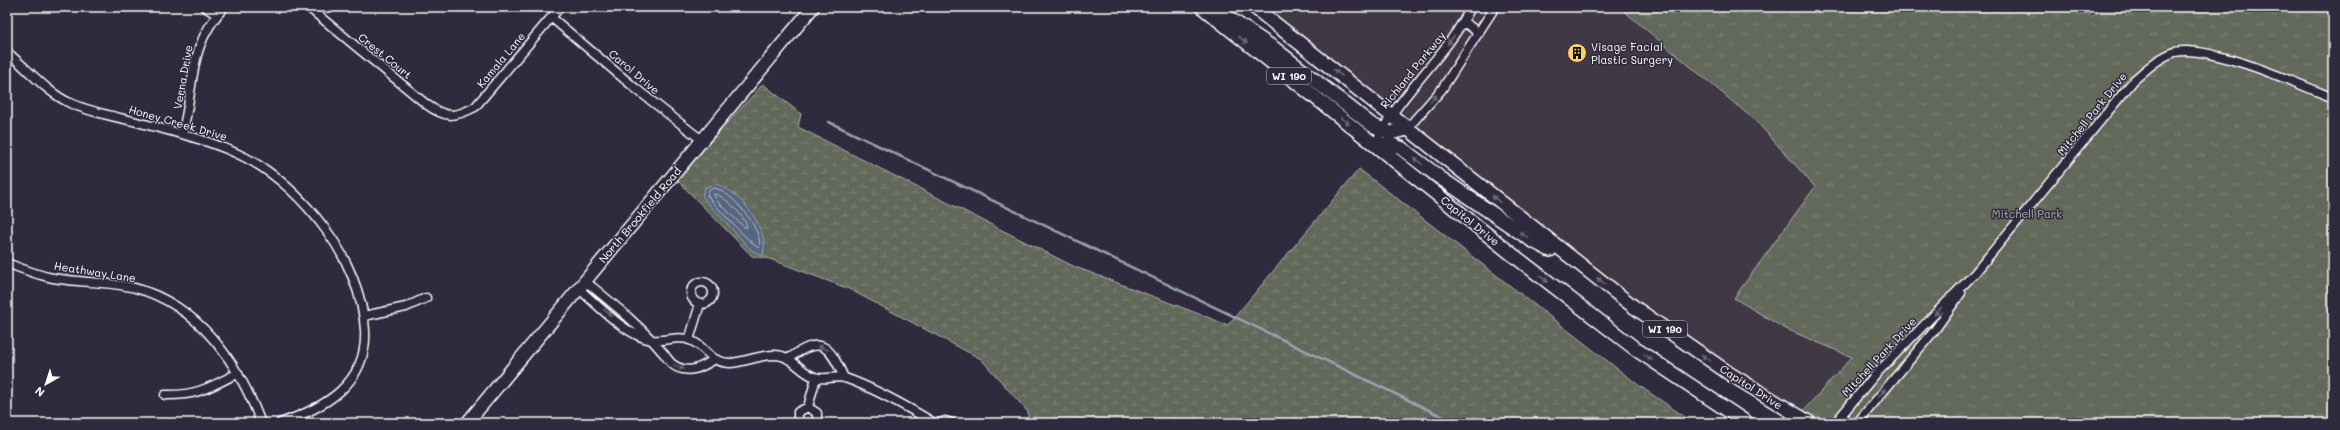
<svg xmlns="http://www.w3.org/2000/svg" width="2340" height="430" font-family="Mali,sans-serif">
  <defs>
    <pattern id="wetland-marsh" width="20" height="14" patternUnits="userSpaceOnUse"><rect width="20" height="14" fill="#62685a"/><path d="M1 5h8M5 5V1M11 12h8M15 12V8" fill="none" stroke="#7a7f73"/></pattern>
    <pattern id="park-tufts" width="24" height="20" patternUnits="userSpaceOnUse"><rect width="24" height="20" fill="#62685a"/><path d="M3 7l-1-3M5 7V3M7 7l1-3M15 17l-1-3M17 17v-4M19 17l1-3" fill="none" stroke="#7a7f73"/></pattern>
  </defs>
  <rect width="100%" height="100%" fill="#2f2a3d"/>
  <filter id="ink" filterUnits="userSpaceOnUse"><feTurbulence type="fractalNoise" baseFrequency=".025" numOctaves="2"/><feDisplacementMap in="SourceGraphic" scale="8" xChannelSelector="R" yChannelSelector="G"/><feConvolveMatrix kernelMatrix="1 2 1 2 8 2 1 2 1" color-interpolation-filters="sRGB"/></filter>
  <g filter="url(#ink)">
    <!-- built -->
    <path fill="#403745" d="M1265 7H1619L1757 122 1815 187 1735 298 1784 328 1852 357 1803 411 1719 358 1632 297 1561 244Z"/>
    <!-- wetland -->
    <path fill="url(#wetland-marsh)" stroke="#b0b4ac" d="M763 84 801 114 798 127 1073 266 1228 325 1359 169 1641 387 1694 423H1028V412L981 359 849 289 770 259 752 256 676 179Z"/>
    <!-- park -->
    <path fill="url(#park-tufts)" stroke="#b0b4ac" d="M1619 7H2070L2093 16 2104 7H2333V423H1825L1803 411 1852 357 1784 328 1734 298 1815 187 1757 122Z"/>
    <!-- water -->
    <path fill="#566680" stroke="#9aa3b3" d="M715 184C737 189 761 220 764 243 765 247 763 252 763 256L751 250 702 196 705 188Z"/>
    <g fill="none" stroke-linecap="round" stroke-linejoin="round">
      <!-- shore -->
      <path stroke="#bbc2cc" stroke-width="1" d="M714 188C731 190 765 232 759 248 755 248 711 202 707 195L709 191Z
        M714 194C723 193 746 218 747 227H744L718 202Z"/>
      <!-- stream -->
      <path stroke="#9aa3b3" stroke-width="2.5" d="M829 122 1456 423"/>
      <defs>
        <path id="street" d="M205 7 217 15
          M308 7 426 104C445 118 454 118 475 107L560 7
          M552 18 635 88 703 141
          M1464 22 1479 33
          M7 52C27 68 46 92 70 103 90 112 112 116 133 121 220 144 269 153 326 230 347 258 363 295 365 330 368 384 324 408 280 423
          M1405 131 1442 89 1495 7
          M182 134C196 84 186 49 224 7
          M1375 145C1398 93 1446 58 1471 7
          M7 263C22 269 37 275 53 278 80 283 108 281 135 288 199 305 239 364 261 423
          M585 281C613 304 641 326 664 354 670 362 673 367 683 369 695 372 704 365 714 360
          M691 293a11 11 0 1 1 22 0a11 11 0 1 1-22 0Z
          M578 288C597 304 627 337 652 340 665 342 677 335 690 340 707 347 709 363 731 363 747 362 766 352 782 356 795 360 802 373 815 377 825 381 835 375 845 378 876 389 906 406 934 423
          M364 316 406 307 426 298
          M689 340 700 304
          M788 359C821 335 829 344 844 378
          M165 395C197 396 210 387 238 373
          M808 407 816 378
          M798 423V412L808 407 817 413V423
          M940 423 945 421 952 423
          M1835 423 1875 375 1975 273 2134 80C2146 70 2159 57 2175 52 2208 44 2299 84 2333 98
          M1857 423 1934 331 1961 293"/>
        <path id="secondary" d="M467 423 813 7"/>
        <path id="primary" d="M1202 7 1513 255 1637 350 1747 423
          M1254 7 1634 307 1730 374 1810 423
          M1221 13 1275 49 1372 125 1390 133 1408 129
          M1375 145 1390 144 1401 148 1439 177 1531 240 1550 250"/>
      </defs>
      <!-- street casing -->
      <use href="#street" stroke="#fff" stroke-width="11"/>
      <!-- secondary casing -->
      <use href="#secondary" stroke="#fff" stroke-width="15"/>
      <!-- primary casing -->
      <use href="#primary" stroke="#fff" stroke-width="16"/>
      <!-- street -->
      <use href="#street" stroke="#2f2a3d" stroke-width="8"/>
      <!-- secondary -->
      <use href="#secondary" stroke="#2f2a3d" stroke-width="12"/>
      <!-- primary -->
      <use href="#primary" stroke="#2f2a3d" stroke-width="13"/>
    </g>
    <!-- one-way arrows -->
    <defs><path id="oneway-solid" d="M-6-.8H1V-3.2L6.5 0L1 3.2V.8H-6Z"/></defs>
    <g fill="#6d6a77">
      <use href="#oneway-solid" transform="translate(1243 40) rotate(38)"/>
      <use href="#oneway-solid" transform="translate(1451 40) rotate(127)"/>
      <use href="#oneway-solid" transform="translate(1338 73) rotate(-142)"/>
      <use href="#oneway-solid" transform="translate(1433 99) rotate(-50)"/>
      <use href="#oneway-solid" transform="translate(1345 121) rotate(38)"/>
      <use href="#oneway-solid" transform="translate(1418 161) rotate(-142)"/>
      <use href="#oneway-solid" transform="translate(1496 199) rotate(-141)"/>
      <use href="#oneway-solid" transform="translate(1524 235) rotate(-146)"/>
      <use href="#oneway-solid" transform="translate(1544 279) rotate(37)"/>
      <use href="#oneway-solid" transform="translate(1601 281) rotate(-142)"/>
      <use href="#oneway-solid" transform="translate(1938 311) rotate(134)"/>
      <use href="#oneway-solid" transform="translate(608 313) rotate(40)"/>
      <use href="#oneway-solid" transform="translate(823 348) rotate(-158)"/>
      <use href="#oneway-solid" transform="translate(1648 357) rotate(36)"/>
      <use href="#oneway-solid" transform="translate(1706 358) rotate(-146)"/>
      <use href="#oneway-solid" transform="translate(679 367) rotate(23)"/>
      <use href="#oneway-solid" transform="translate(1882 393) rotate(-50)"/>
    </g>
  </g>
  <!-- icons -->
  <defs>
    <symbol id="building-disc" viewBox="-11 -11 22 22"><circle r="9.5" fill="#ffd166" stroke="#2f2a3d"/><path d="M-4-6H4V6H1V3H-1V6H-4ZM-2.5-4.3h1.7v1.8h-1.7ZM.8-4.3h1.7v1.8H.8ZM-2.5-1h1.7V.8h-1.7ZM.8-1h1.7V.8H.8Z" fill="#111"/></symbol>
  </defs>
  <g fill-rule="evenodd">
    <use href="#building-disc" x="1566" y="42" width="22" height="22"/>
  </g>
  <g text-anchor="middle" stroke-width="3" stroke-linejoin="round" paint-order="stroke">
    <!-- shield labels -->
    <g fill="#2f2a3d" stroke="#c1bfc5" stroke-width="1">
      <rect x="1267" y="68" width="44" height="16" rx="3"/>
      <rect x="1643" y="321" width="44" height="16" rx="3"/>
    </g>
    <g font-size="10" font-weight="bold" fill="#fff">
      <text x="1289" y="80">WI 190</text>
      <text x="1665" y="333">WI 190</text>
    </g>
    <!-- poi labels -->
    <g font-size="11" fill="#fff" stroke="#2f2a3d" text-anchor="start">
      <text x="1591" y="51">Visage Facial<tspan x="1591" dy="13">Plastic Surgery</tspan></text>
    </g>
    <!-- street labels -->
    <g font-size="11" fill="#fff" stroke="#2f2a3d">
      <text transform="translate(385 56) rotate(39)" y="4">Crest Court</text>
      <text transform="translate(501 60) rotate(-50)" y="4">Kamala Lane</text>
      <text transform="translate(1413 70) rotate(-51)" y="4">Richland Parkway</text>
      <text transform="translate(634 72) rotate(40)" y="4">Carol Drive</text>
      <text transform="translate(183 77) rotate(-80)" y="4">Verna Drive</text>
      <text transform="translate(2092 114) rotate(-51)" y="4">Mitchell Park Drive</text>
      <text transform="translate(178 123) rotate(16)" y="4">Honey Creek Drive</text>
      <text transform="translate(640 215) rotate(-50)" y="4">North Brookfield Road</text>
      <text transform="translate(1470 221) rotate(39)" y="4">Capitol Drive</text>
      <text transform="translate(95 272) rotate(9)" y="4">Heathway Lane</text>
      <text transform="translate(1879 357) rotate(-47)" y="4">Mitchell Park Drive</text>
      <text transform="translate(1751 387) rotate(33)" y="4">Capitol Drive</text>
    </g>
    <!-- park labels -->
    <g font-size="11" fill="#b0b4ac" stroke="#2f2a3d">
      <text x="2027" y="218">Mitchell Park</text>
    </g>
  </g>
  <!-- margin -->
  <rect width="2340" height="430" fill="none" stroke="#2f2a3d" stroke-width="24"/>
  <rect x="12" y="12" width="2316" height="406" fill="none" stroke="#fff" stroke-width="1.5" filter="url(#ink)"/>
  <!-- north arrow -->
  <g transform="translate(46 384) rotate(219)" stroke="#2f2a3d" stroke-width="3" paint-order="stroke">
  <path d="M0-3L7 15L0 10L-7 15Z" fill="#ffffff"/>
  <text y="-6" font-size="11" font-weight="bold" text-anchor="middle" fill="#ffffff">N</text>
  </g>
</svg>
